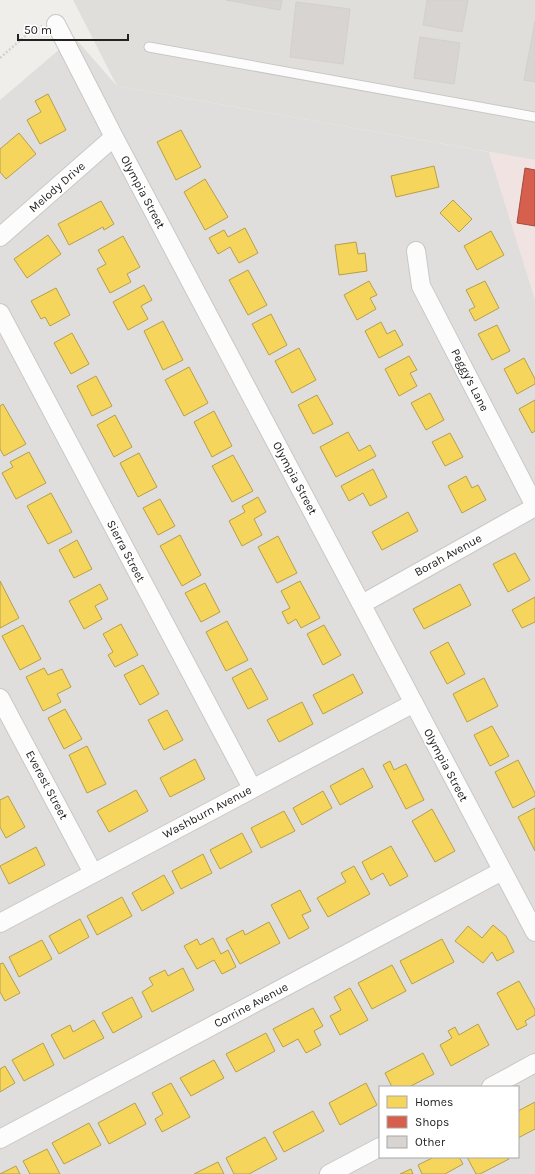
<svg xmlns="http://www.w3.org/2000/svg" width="535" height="1174" font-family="Karla,sans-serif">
  <rect width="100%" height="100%" fill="#f0eeeb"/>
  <!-- residential -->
  <path fill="#dfdedc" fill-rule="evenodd" d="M74 37 117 86 489 152 535 299V1174H0V100ZM380 1087H518V1157H380Z"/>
  <!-- commercial -->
  <path fill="#f1e3e1" d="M489 152 535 160V299Z"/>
  <!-- airport -->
  <path fill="#e0deda" d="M73 0H535V160L117 86Z"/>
  <!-- homes -->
  <path fill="#f6d55c" stroke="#b69f4b" d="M48 94 66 130 40 144 27 120 41 112 35 101Z
    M181 130 201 167 176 180 157 142Z
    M19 133 36 154 6 179 0 172V149Z
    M434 166 439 187 396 197 391 176Z
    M205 179 228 217 205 230 184 192Z
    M453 200 472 219 459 232 440 213Z
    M101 201 114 224 104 230 103 227 69 245 58 224Z
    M245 228 258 253 239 263 230 247 218 254 209 238 224 230 228 237Z
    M491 231 504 255 477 270 464 246Z
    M48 235 61 254 27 278 14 259Z
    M123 236 140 267 127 274 131 282 110 293 97 269 106 264 98 250Z
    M356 242 358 254 365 253 367 271 339 275 335 245Z
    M248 270 267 305 248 315 229 280Z
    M369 281 377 295 370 298 376 309 357 320 344 295Z
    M485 281 499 308 475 321 469 310 475 307 466 290Z
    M144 285 152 300 141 306 148 319 128 330 113 302Z
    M56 288 70 315 50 326 45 317 41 319 31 301Z
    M271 314 287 345 269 355 252 324Z
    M163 321 183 360 163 370 144 331Z
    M381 322 387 334 395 330 403 345 379 358 365 331Z
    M497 325 510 351 492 360 478 334Z
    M72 333 89 364 71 374 54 343Z
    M299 348 316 380 292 393 275 361Z
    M409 356 417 370 410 373 417 386 399 396 385 369Z
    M524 358 535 379V384L517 394 504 369Z
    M189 367 208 403 184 416 165 380Z
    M96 376 112 406 92 416 77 386Z
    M430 393 444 420 426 430 411 403Z
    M317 395 333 424 313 434 298 405Z
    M535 400V431L532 433 519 409Z
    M3 404 26 444 4 456 0 449V406Z
    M214 411 232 446 212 457 194 422Z
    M115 415 132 447 114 457 97 425Z
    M348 432 359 451 370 445 376 456 336 477 320 447Z
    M450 433 463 457 445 466 432 442Z
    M29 452 46 483 16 499 2 473 13 467 10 462Z
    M139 453 157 487 138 497 120 463Z
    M233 455 253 491 232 502 212 466Z
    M373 469 387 497 370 506 363 493 349 501 341 486Z
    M466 476 472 488 478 485 486 500 462 513 448 486Z
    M51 493 72 532 48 544 27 506Z
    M258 497 266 512 254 519 262 535 242 546 229 521 245 512 242 506Z
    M160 499 175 526 158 535 143 508Z
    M408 512 418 531 382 550 372 532Z
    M180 535 201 575 182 586 160 546Z
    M278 536 297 573 277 583 258 547Z
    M77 540 92 569 74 578 59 550Z
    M515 553 530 580 508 592 493 564Z
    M0 581 19 618 0 628Z
    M300 581 320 618 301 628 296 619 288 624 282 612 290 608 281 591Z
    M205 583 220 612 201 622 185 593Z
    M100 584 108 599 95 606 102 619 84 629 69 601Z
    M460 584 471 605 424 629 413 609Z
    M535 597V622L522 628 512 610Z
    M227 621 248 660 226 671 206 632Z
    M121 624 138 655 115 667 108 655 113 652 103 634Z
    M23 625 41 659 20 670 2 636Z
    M324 625 341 655 323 665 307 634Z
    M448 642 465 674 447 684 430 652Z
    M143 665 159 694 140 705 124 675Z
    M44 668 48 675 62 669 71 687 57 694 61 702 43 711 26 677Z
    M251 668 268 699 248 709 232 678Z
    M353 674 363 693 323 714 313 695Z
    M484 678 498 706 467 722 453 694Z
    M302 702 313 724 279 742 267 720Z
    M65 709 82 739 64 749 48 718Z
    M167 710 183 740 164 750 148 720Z
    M492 726 509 756 490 766 474 735Z
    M87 746 106 784 87 793 69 755Z
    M195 759 205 779 170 797 160 778Z
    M518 760 535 793V796L513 808 495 772Z
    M390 761 394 770 406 764 424 800 406 809 383 765Z
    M363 768 373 787 340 805 330 786Z
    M136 790 148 811 109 832 97 811Z
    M323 791 332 808 302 825 293 808Z
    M8 796 25 827 6 838 0 827V800Z
    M535 808V851L518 817Z
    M432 809 455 851 435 862 412 821Z
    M284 811 295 831 261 848 251 828Z
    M242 833 252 852 220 869 210 850Z
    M391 846 408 876 390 886 383 873 371 880 362 862Z
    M36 847 45 865 9 884 0 866Z
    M203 854 212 873 181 889 172 871Z
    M354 866 370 894 328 917 317 898 346 882 341 873Z
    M164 875 174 893 142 911 132 893Z
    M300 890 311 911 302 915 309 928 289 939 271 905Z
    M122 897 132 916 97 935 87 916Z
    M80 919 89 937 59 954 49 936Z
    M269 922 280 943 240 964 226 939 243 930 245 935Z
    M493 925 506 936 514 952 497 961 492 952 483 963 455 941 468 926 482 938Z
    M213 938 221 954 228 950 236 967 222 974 214 960 197 969 184 946 197 939 200 945Z
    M442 939 454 962 412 984 400 961Z
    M42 940 52 959 19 977 9 957Z
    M3 963 20 993 5 1001 0 992V964Z
    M392 965 406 991 372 1009 358 983Z
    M183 968 194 990 152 1012 142 992 153 985 149 978 165 970 168 976Z
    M519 981 535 1010V1015L525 1021 527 1025 517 1030 497 993Z
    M350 988 368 1020 340 1035 330 1016 341 1010 334 997Z
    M132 997 142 1017 113 1033 102 1013Z
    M313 1008 323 1026 314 1031 321 1045 306 1053 298 1039 283 1047 273 1029Z
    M94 1020 104 1038 64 1059 51 1035 70 1025 73 1032Z
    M478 1024 489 1045 451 1066 440 1045 452 1038 448 1031 455 1027 459 1035Z
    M266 1033 275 1051 236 1072 226 1054Z
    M43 1043 54 1065 24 1081 12 1060Z
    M423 1053 434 1074 409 1087H392L385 1073Z
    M214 1060 224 1078 191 1096 180 1078Z
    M5 1066 15 1083 0 1092V1069Z
    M171 1083 190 1117 162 1132 155 1119 163 1114 152 1093Z
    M366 1083 377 1105 340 1125 329 1103Z
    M535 1102V1129L518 1138V1111Z
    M135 1103 146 1124 109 1144 98 1123Z
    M313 1111 324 1131 284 1152 273 1132Z
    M89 1123 101 1145 64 1164 52 1143Z
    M265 1137 277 1159 249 1174H234L226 1158Z
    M47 1149 60 1174H30L23 1161Z
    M434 1157H459L463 1164 445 1174H422L418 1165Z
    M467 1157H508L509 1159 480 1174H476Z
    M218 1162 224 1174H194Z
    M16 1166 20 1174H0Z
    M411 1169 413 1174H400Z"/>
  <!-- shops -->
  <path fill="#d6604d" stroke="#a04d40" d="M525 168 535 170V226L517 223Z"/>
  <!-- building -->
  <path fill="#d7d4d2" stroke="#d3d0cc" d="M226 0H282L280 10Z
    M427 0H468L462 32 423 25Z
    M296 2 350 9 343 64 290 57Z
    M535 21V82L524 80Z
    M420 37 460 43 454 84 414 78Z"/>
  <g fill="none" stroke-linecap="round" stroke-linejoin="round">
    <defs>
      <path id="service" d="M149 47 535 117"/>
      <path id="minor" d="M56 24 114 137 535 932
        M0 237 114 137
        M416 251 421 286 535 506
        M0 313 252 788
        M362 604 535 507
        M0 698 93 873
        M0 923 414 703
        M491 1087 535 1063
        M0 1139 502 871
        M329 1174 380 1147"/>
    </defs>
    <!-- service casing -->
    <use href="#service" stroke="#c9c8c7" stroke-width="11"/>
    <!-- minor casing -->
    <use href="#minor" stroke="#c9c8c7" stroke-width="20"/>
    <!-- path -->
    <path stroke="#dccecd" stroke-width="2.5" stroke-dasharray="2 2" stroke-linecap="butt" d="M0 58 31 31 42 26"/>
    <!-- service -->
    <use href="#service" stroke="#fdfcfc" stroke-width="9"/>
    <!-- minor -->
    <use href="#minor" stroke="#fdfcfc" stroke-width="18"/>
  </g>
  <g text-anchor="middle" stroke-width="4" stroke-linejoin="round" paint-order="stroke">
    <!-- street labels -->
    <g font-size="12" fill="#222" stroke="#fff">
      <text transform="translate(57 187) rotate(-41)" y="4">Melody Drive</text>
      <text transform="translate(143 192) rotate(62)" y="4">Olympia Street</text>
      <text transform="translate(470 380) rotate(63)" y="4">Peggy's Lane</text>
      <text transform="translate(295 478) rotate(62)" y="4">Olympia Street</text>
      <text transform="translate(126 551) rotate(62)" y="4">Sierra Street</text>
      <text transform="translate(448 555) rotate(-29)" y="4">Borah Avenue</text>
      <text transform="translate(446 765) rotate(62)" y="4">Olympia Street</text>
      <text transform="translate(47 785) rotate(62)" y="4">Everest Street</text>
      <text transform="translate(207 812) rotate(-28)" y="4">Washburn Avenue</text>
      <text transform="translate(251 1005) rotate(-28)" y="4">Corrine Avenue</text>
    </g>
  </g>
  <!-- legend -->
  <rect x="379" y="1086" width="140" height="72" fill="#ffffff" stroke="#a7a7a7"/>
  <rect x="387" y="1096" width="20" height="12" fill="#f6d55c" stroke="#a7a7a7"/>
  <text x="415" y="1106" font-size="12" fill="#222222">Homes</text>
  <rect x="387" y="1116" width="20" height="12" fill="#d6604d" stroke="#a7a7a7"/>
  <text x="415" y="1126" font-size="12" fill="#222222">Shops</text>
  <rect x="387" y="1136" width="20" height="12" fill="#d7d4d2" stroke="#a7a7a7"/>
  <text x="415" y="1146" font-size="12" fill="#222222">Other</text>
  <!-- scale -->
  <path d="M18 34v6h110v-6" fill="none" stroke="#222222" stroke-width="2"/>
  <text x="24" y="34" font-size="12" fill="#222222" stroke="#ffffff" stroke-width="3" paint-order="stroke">50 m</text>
</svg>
